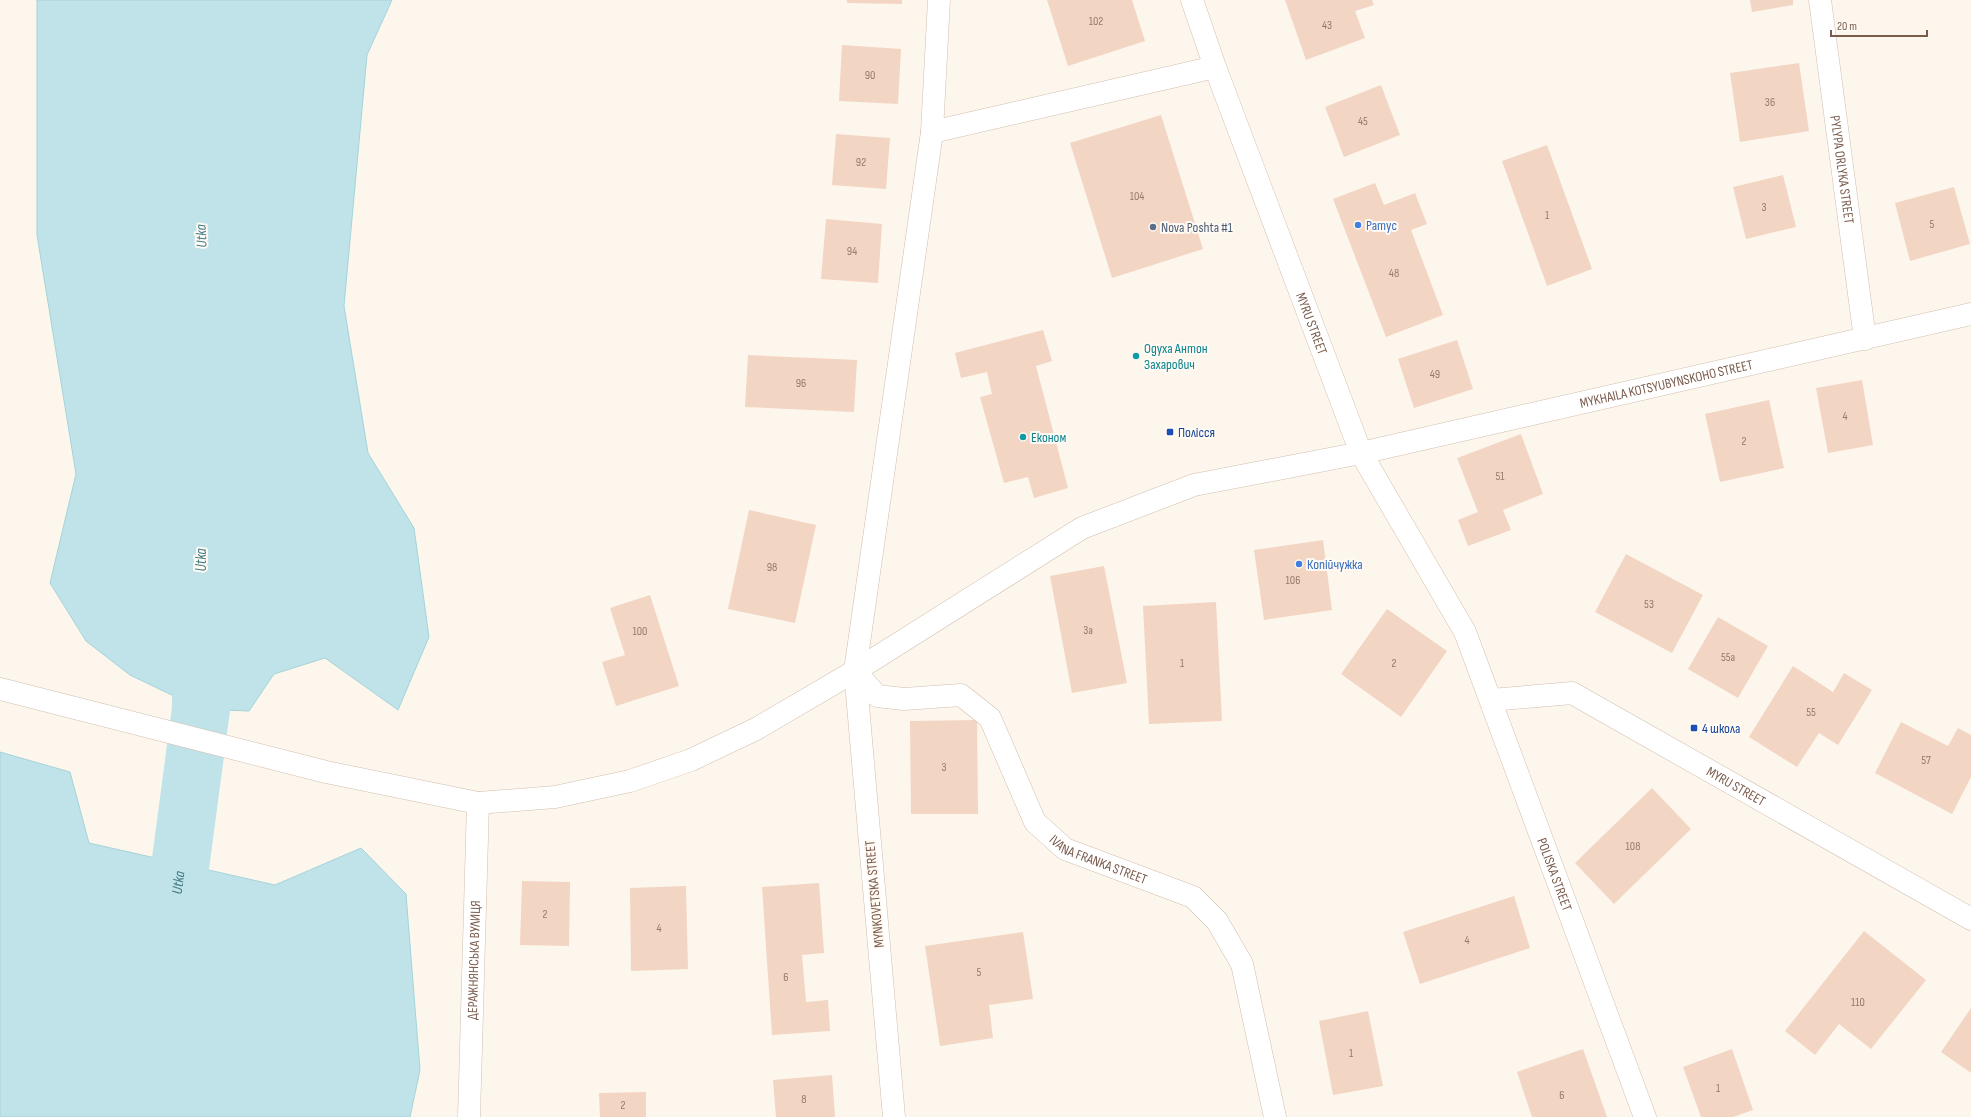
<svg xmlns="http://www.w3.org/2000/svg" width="1971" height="1117" font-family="'Sofia Sans Condensed',sans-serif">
  <rect width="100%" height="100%" fill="#fdf6ec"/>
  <!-- water -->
  <path fill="#bfe3e8" stroke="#a5d3da" d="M37 0H392L367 55 344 306 368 453 414 528 429 637 398 710 325 658 274 674 249 711 201 709 130 675 86 641 50 583 76 474 37 235Z
    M0 752 70 772 89 843 275 885 361 848 406 894 420 1070 410 1117H0Z"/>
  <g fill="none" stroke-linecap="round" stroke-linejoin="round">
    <!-- river -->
    <path stroke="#bfe3e8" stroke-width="58" id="s1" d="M170 943 201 709V629"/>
  </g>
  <!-- building -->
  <path fill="#f3d5c3" d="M847 0H902V4L847 3Z
    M1047 0H1132L1145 41 1068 66Z
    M1285 0H1372L1374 5 1355 11 1365 38 1306 60Z
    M1750 0H1793V5L1752 12Z
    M842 45 901 49 898 104 839 101Z
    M1799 63 1809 131 1740 142 1730 73Z
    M1381 85 1400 135 1344 157 1325 107Z
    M1161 115 1203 249 1112 278 1070 143Z
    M836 134 890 138 886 189 832 185Z
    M1547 145 1592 269 1547 286 1502 161Z
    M1783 175 1796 227 1746 239 1733 187Z
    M1375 183 1384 205 1415 193 1427 224 1411 230 1443 315 1386 337 1333 199Z
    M1954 187 1970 244 1910 261 1895 203Z
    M826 219 882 224 878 283 821 279Z
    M1043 330 1052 361 1036 366 1068 488 1034 498 1028 477 1004 483 980 397 992 394 987 372 961 378 955 353Z
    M1457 340 1473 389 1414 408 1398 359Z
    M748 355 857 360 854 412 745 407Z
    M1862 380 1873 445 1828 453 1816 388Z
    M1769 400 1784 468 1720 482 1705 414Z
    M1521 434 1543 494 1503 510 1511 530 1468 546 1458 520 1478 512 1457 458Z
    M749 510 816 525 795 623 728 609Z
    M1323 540 1332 610 1264 620 1254 550Z
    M1626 554 1703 595 1672 653 1595 612Z
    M1104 566 1127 683 1072 693 1050 576Z
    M650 595 679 686 616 706 602 662 625 655 610 608Z
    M1216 602 1222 721 1149 724 1143 606Z
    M1387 609 1447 651 1401 717 1341 674Z
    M1718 617 1768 646 1738 698 1688 669Z
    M1793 666 1833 692 1844 673 1872 690 1838 745 1819 733 1797 767 1749 737Z
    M977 720 978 814H911L910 721Z
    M1901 722 1948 746 1958 728 1971 735V777L1952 814 1875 773Z
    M1652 788 1691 829 1614 904 1575 863Z
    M522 881 570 882 569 946 520 945Z
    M819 883 824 953 802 955 806 1002 828 1000 830 1031 772 1035 762 887Z
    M686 886 688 969 631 971 630 888Z
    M1514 896 1530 948 1420 984 1403 932Z
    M1864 931 1926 980 1871 1049 1839 1024 1815 1055 1785 1031Z
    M1023 932 1033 999 989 1005 993 1038 940 1046 925 946Z
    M1971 1008V1073L1941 1052Z
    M1368 1011 1383 1086 1333 1095 1319 1021Z
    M1583 1049 1607 1117H1532L1517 1072Z
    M1732 1049 1753 1110 1733 1117H1701L1683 1067Z
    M832 1075 835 1117H776L773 1080Z
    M646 1092V1117H600L599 1093Z"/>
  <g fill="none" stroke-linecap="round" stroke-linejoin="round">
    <defs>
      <g id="street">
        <path id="s2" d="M1820 0 1865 339"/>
        <path d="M932 132 1215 67"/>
        <path id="s3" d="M855 671 877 696 904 699 961 695 990 718 1035 822 1065 849 1193 897 1217 921 1242 964 1275 1117"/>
        <path id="s4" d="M0 689 326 772 478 803 555 797 630 781 691 760 756 729 855 671 1082 528 1194 485 1361 453 1971 314"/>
        <path id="s5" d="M1491 700 1572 693 1971 919"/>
        <path id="s6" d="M469 1117 478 803"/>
        <path d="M894 1117 855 671 932 132 939 0"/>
      </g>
      <g id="secondary">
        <path id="s7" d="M1192 0 1215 67 1361 453 1465 632 1645 1117"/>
      </g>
    </defs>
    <!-- street casing -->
    <use href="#street" stroke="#d1beb0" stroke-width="23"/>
    <!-- secondary casing -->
    <use href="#secondary" stroke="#d6c0b0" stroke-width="23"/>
    <!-- street -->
    <use href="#street" stroke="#fff" stroke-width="22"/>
    <!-- secondary -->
    <use href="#secondary" stroke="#fff" stroke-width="22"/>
  </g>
  <!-- markers -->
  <g fill="#3f7fe0" stroke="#fffaf3" stroke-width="1.5">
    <circle cx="1358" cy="225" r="4"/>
    <circle cx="1299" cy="564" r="4"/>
  </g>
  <circle fill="#5c6f8a" stroke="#fffaf3" stroke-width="1.5" cx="1153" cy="227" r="4"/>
  <g fill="#0f9aa8" stroke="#fffaf3" stroke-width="1.5">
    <circle cx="1136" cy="356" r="4"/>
    <circle cx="1023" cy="437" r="4"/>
  </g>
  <g fill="#1a4fb4" stroke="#fffaf3" stroke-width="1.5">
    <rect x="1166" y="428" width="8" height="8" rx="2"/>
    <rect x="1690" y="724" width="8" height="8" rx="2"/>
  </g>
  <g text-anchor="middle" stroke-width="4" stroke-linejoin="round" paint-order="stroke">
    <!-- number labels -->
    <g font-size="12" fill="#987a6a">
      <text x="1096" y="25">102</text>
      <text x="1327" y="29">43</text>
      <text x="870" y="79">90</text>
      <text x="1770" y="106">36</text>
      <text x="1363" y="125">45</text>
      <text x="861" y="166">92</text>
      <text x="1137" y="200">104</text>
      <text x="1764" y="211">3</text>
      <text x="1547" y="219">1</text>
      <text x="1932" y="228">5</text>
      <text x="852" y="255">94</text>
      <text x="1394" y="277">48</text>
      <text x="1435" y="378">49</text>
      <text x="801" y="387">96</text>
      <text x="1845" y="420">4</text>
      <text x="1744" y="445">2</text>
      <text x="1500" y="480">51</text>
      <text x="772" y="571">98</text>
      <text x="1293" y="584">106</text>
      <text x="1649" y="608">53</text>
      <text x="1088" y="634">3а</text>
      <text x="640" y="635">100</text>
      <text x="1728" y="661">55а</text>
      <text x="1182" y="667">1</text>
      <text x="1394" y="667">2</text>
      <text x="1811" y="716">55</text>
      <text x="1926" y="764">57</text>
      <text x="944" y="771">3</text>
      <text x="1633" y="850">108</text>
      <text x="545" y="918">2</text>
      <text x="659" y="932">4</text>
      <text x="1467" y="944">4</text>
      <text x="979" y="976">5</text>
      <text x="786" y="981">6</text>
      <text x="1858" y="1006">110</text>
      <text x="1351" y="1057">1</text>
      <text x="1718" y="1092">1</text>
      <text x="1562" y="1099">6</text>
      <text x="804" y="1103">8</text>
      <text x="623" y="1109">2</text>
    </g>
    <!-- street labels -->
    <g font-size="14" fill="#7a5c4d" stroke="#fffaf3">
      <text dy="5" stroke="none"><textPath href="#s2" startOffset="171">PYLYPA ORLYKA STREET</textPath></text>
      <text dy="5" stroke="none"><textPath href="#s7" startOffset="345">MYRU STREET</textPath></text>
      <text dy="5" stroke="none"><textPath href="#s4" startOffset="1768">MYKHAILA KOTSYUBYNSKOHO STREET</textPath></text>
      <text dy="5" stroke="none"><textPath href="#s5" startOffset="270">MYRU STREET</textPath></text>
      <text dy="5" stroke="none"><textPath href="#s3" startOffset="343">IVANA FRANKA STREET</textPath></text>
      <text dy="5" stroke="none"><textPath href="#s7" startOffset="949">POLISKA STREET</textPath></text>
      <text transform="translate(874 894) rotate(-95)" y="5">MYNKOVETSKA STREET</text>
      <text dy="5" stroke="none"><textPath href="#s6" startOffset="157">ДЕРАЖНЯНСЬКА ВУЛИЦЯ</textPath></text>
    </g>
    <!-- shop labels -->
    <g font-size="14" fill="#366cbe" stroke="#fffaf3" text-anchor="start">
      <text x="1366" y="230">Ратус</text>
      <text x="1307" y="569">Копійчужка</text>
    </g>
    <!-- service labels -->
    <g font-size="14" fill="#4e5e75" stroke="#fffaf3" text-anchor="start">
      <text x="1161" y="232">Nova Poshta #1</text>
    </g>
    <!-- culture labels -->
    <g font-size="14" fill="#0d838f" stroke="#fffaf3" text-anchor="start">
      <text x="1144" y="353">Одуха Антон<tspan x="1144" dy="16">Захарович</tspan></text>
      <text x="1031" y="442">Економ</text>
    </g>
    <!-- transit labels -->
    <g font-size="14" fill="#164399" stroke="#fffaf3" text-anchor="start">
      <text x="1178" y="437">Полісся</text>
      <text x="1702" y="733">4 школа</text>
    </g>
    <!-- water labels -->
    <g font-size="15" font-style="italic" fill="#437c86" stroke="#fffaf3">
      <text transform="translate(201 236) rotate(-92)" y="5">Utka</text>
      <text transform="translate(201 560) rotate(-90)" y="5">Utka</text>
      <text dy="5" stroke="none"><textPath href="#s1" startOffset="61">Utka</textPath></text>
    </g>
  </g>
  <!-- scale -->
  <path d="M1831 30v6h96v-6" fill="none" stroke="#7a5c4d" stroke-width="2"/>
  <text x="1837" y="30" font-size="12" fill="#7a5c4d" stroke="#fffaf3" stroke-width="3" paint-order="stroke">20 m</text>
</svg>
